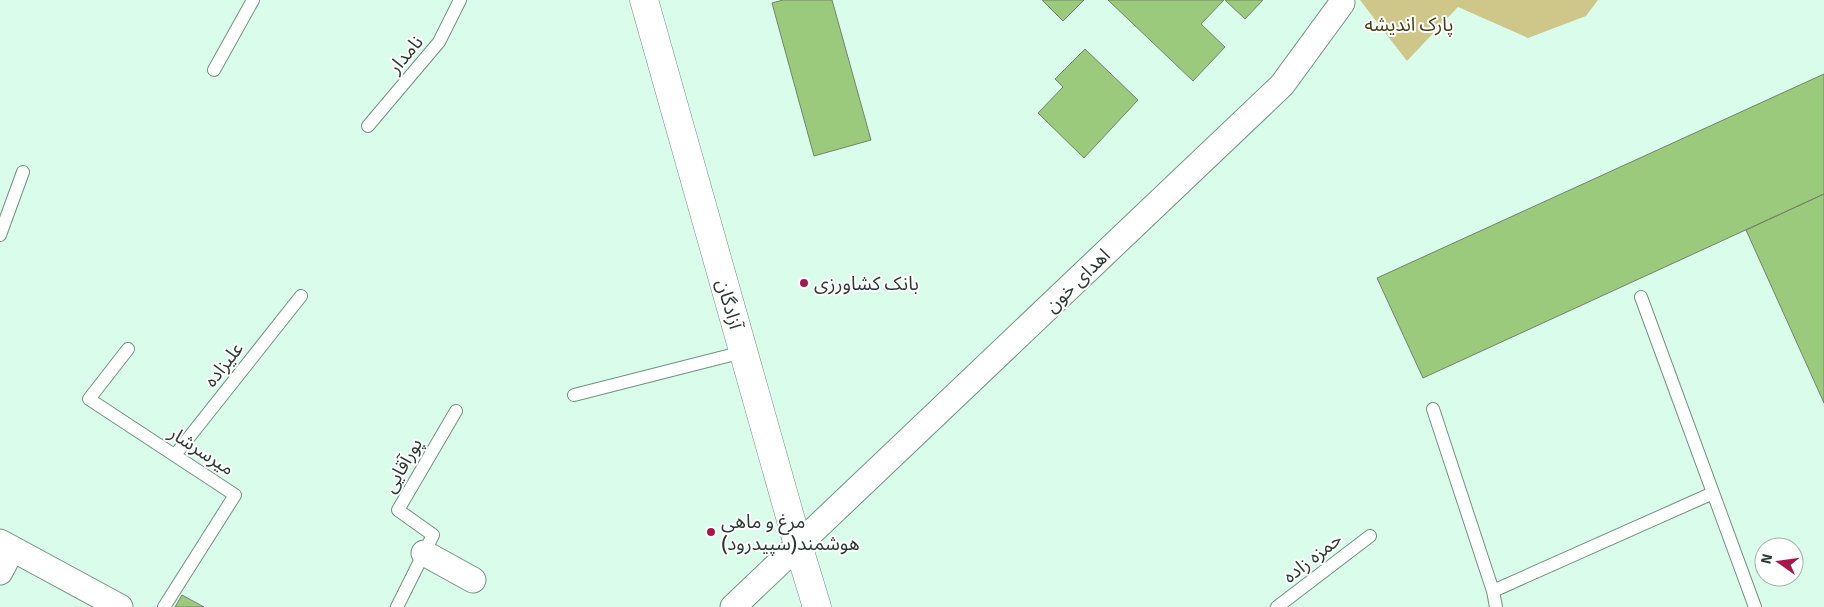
<svg xmlns="http://www.w3.org/2000/svg" width="1824" height="607" font-family="Signika,'Noto Sans Arabic',sans-serif">
  <rect width="100%" height="100%" fill="#d9fceb"/>
  <!-- green -->
  <path fill="#cfc789" d="M1360 0H1598L1586 16 1528 38 1458 7 1407 61Z"/>
  <!-- building -->
  <path fill="#9bca7c" stroke="#74846a" d="M783 0H832L871 140 814 156 772 3Z
    M1042 0H1084L1063 21Z
    M1108 0H1224L1201 24 1225 47 1193 81Z
    M1225 0H1263L1245 19Z
    M1085 49 1138 100 1084 158 1038 113 1063 87 1055 79Z
    M1824 74V194L1423 378 1377 278Z
    M1824 194V403L1746 230Z
    M182 595 204 607H175Z"/>
  <g fill="none" stroke-linecap="round" stroke-linejoin="round">
    <defs>
      <path id="lane" d="M214 70 253 0
        M368 126 439 42 460 0
        M0 235 23 172
        M1641 297 1755 607
        M128 349 89 399 235 495 164 607
        M574 395 743 352
        M1433 409 1493 591
        M175 455 301 296
        M397 607 433 535 398 510 456 411
        M1277 607 1370 536
        M1496 607 1493 591 1713 493"/>
      <path id="street" d="M0 542 120 607
        M424 553 473 580
        M0 572 12 549
        M733 607 1282 85 1342 3"/>
      <path id="secondary" d="M644 0 798 545 817 607"/>
    </defs>
    <!-- lane casing -->
    <use href="#lane" stroke="#719283" stroke-width="14"/>
    <!-- street casing -->
    <use href="#street" stroke="#719283" stroke-width="27"/>
    <!-- secondary casing -->
    <use href="#secondary" stroke="#719283" stroke-width="29"/>
    <!-- lane -->
    <use href="#lane" stroke="#fff" stroke-width="12"/>
    <!-- street -->
    <use href="#street" stroke="#fff" stroke-width="25"/>
    <!-- secondary -->
    <use href="#secondary" stroke="#fff" stroke-width="28"/>
  </g>
  <!-- markers -->
  <g fill="#a9164b" stroke="#fff" stroke-width="2">
    <circle cx="804" cy="283" r="5"/>
    <circle cx="711" cy="532" r="5"/>
  </g>
  <g text-anchor="middle" stroke-width="4" stroke-linejoin="round" paint-order="stroke">
    <!-- park labels -->
    <g font-size="19" fill="#454019" stroke="#fff">
      <text x="1409" y="31">پارک اندیشه</text>
    </g>
    <!-- street labels -->
    <g font-size="19" fill="#2c3a34" stroke="#fff">
      <text transform="translate(405 54) rotate(-50)" y="7">نامدار</text>
      <text transform="translate(1077 280) rotate(-44)" y="7">اهدای خون</text>
      <text transform="translate(730 304) rotate(74)" y="7">آزادگان</text>
      <text transform="translate(223 364) rotate(-52)" y="7">علیزاده</text>
      <text transform="translate(202 450) rotate(33)" y="7">میرسرشار</text>
      <text transform="translate(402 465) rotate(-60)" y="7">پورآقایی</text>
      <text transform="translate(1312 557) rotate(-38)" y="7">حمزه زاده</text>
    </g>
    <!-- poi labels -->
    <g font-size="19" fill="#2c3a34" stroke="#fff" text-anchor="start">
      <text x="814" y="290">بانک کشاورزی</text>
      <text x="721" y="528">مرغ و ماهی<tspan x="721" dy="22">هوشمند(سپیدرود)</tspan></text>
    </g>
  </g>
  <!-- north arrow -->
  <g transform="translate(1779 562) rotate(284)"><circle r="24" fill="#ffffff" stroke="#abb0ae"/>
  <path d="M0-4L9 19L0 12L-9 19Z" fill="#a9164b"/>
  <text y="-8" font-size="14" font-weight="bold" text-anchor="middle" fill="#2c3a34">N</text>
  </g>
</svg>
